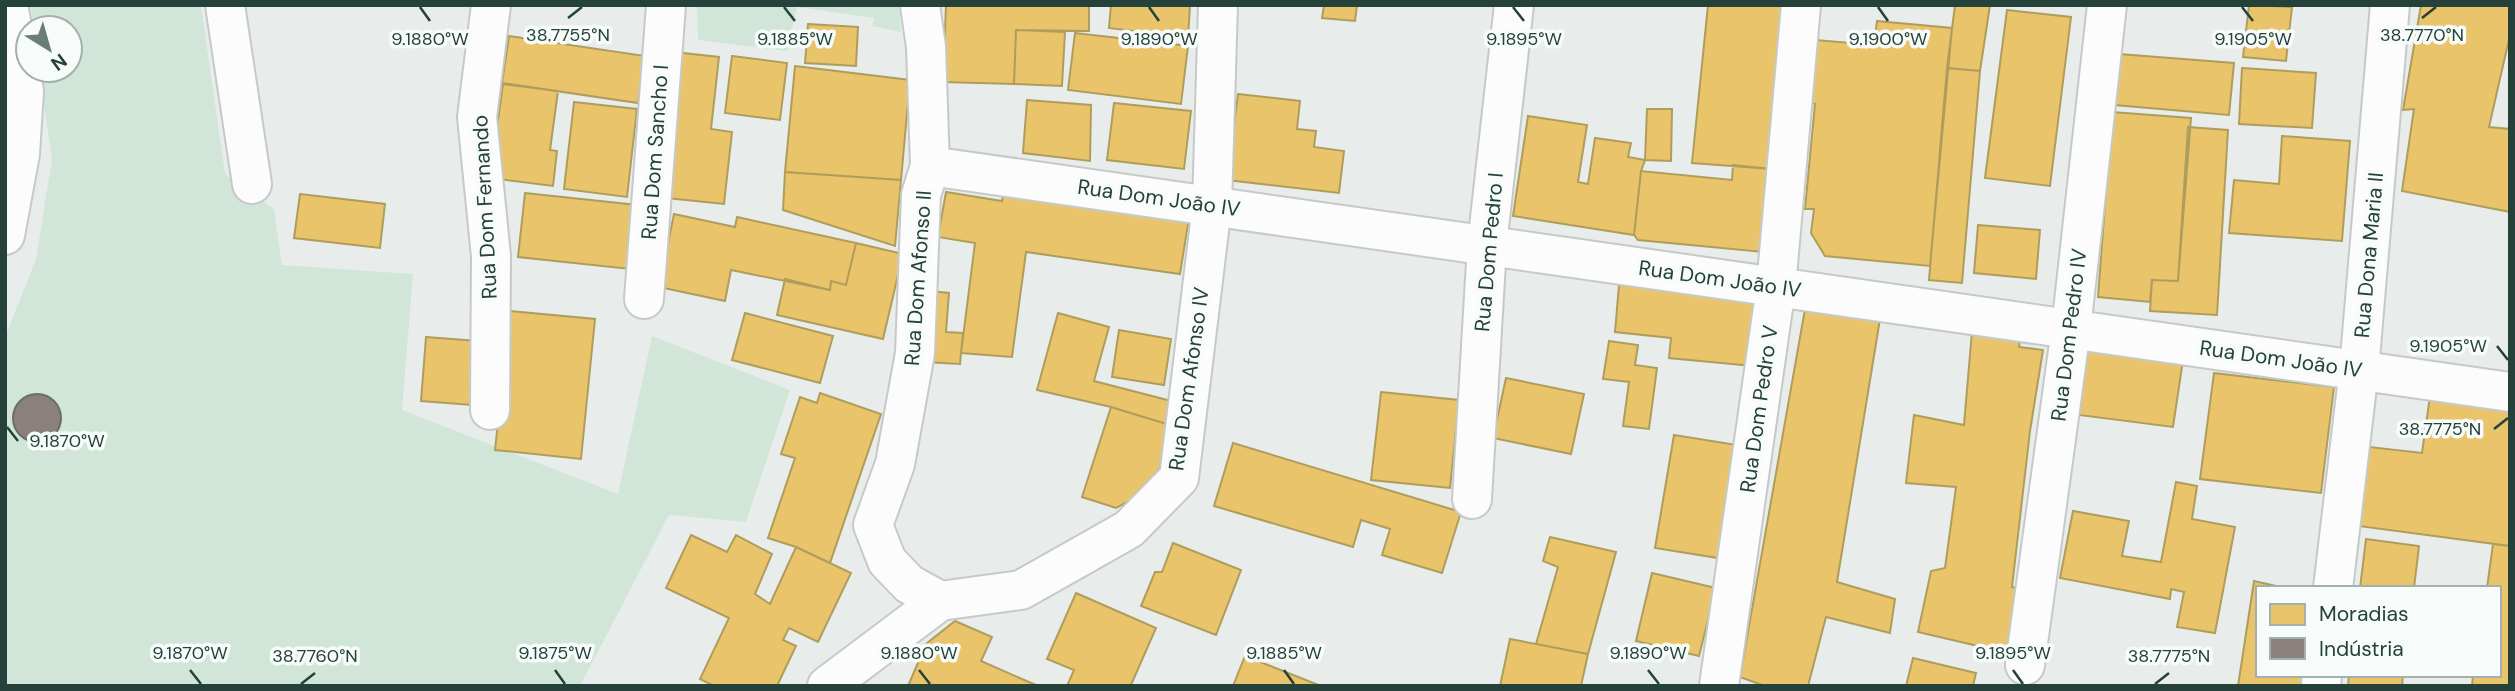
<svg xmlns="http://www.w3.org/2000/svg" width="2515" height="691" font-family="'DM Sans',sans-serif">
  <rect width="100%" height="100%" fill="#e8edeb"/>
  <!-- green -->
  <path fill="#d1e6d8" d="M30 5H201L225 174 274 209 282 265 413 274 402 410 618 494 652 336 790 390 746 522 669 515 580 686H5V337L36 259 52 159 39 70H70V28H34Z
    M697 5H899L901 32 872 26 874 18 797 7 787 51 698 40Z"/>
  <!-- homes -->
  <path fill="#e9c46a" stroke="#ae9d5c" stroke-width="2" d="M946 5H1089V31L1016 30 1014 84 943 82Z
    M1111 5H1190L1188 38 1109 28Z
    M1324 5H1357L1355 21 1322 18Z
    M1708 5H1784L1771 169 1692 163Z
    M1955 5H1990L1980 71 1947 68Z
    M2249 5 2292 7 2286 61 2243 57Z
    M2421 5H2510V35L2489 127 2510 129V212L2402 191 2414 109 2403 110Z
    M2007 10 2071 17 2050 186 1985 178Z
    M1877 21 1952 28 1930 266 1825 256 1811 233 1814 209H1805L1815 104 1810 103 1816 40 1874 45Z
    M808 24 858 27 856 66 805 63Z
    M1016 30 1065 32 1062 86 1014 84Z
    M1075 33 1188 46 1181 104 1068 90Z
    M509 36 645 56 638 103 502 83Z
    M674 52 719 57 711 129 732 132 724 204 657 197Z
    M2106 53 2234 63 2229 115 2103 104Z
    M732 56 787 63 780 120 725 113Z
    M795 66 910 80 901 180 785 172Z
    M1947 68 1980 71 1962 283 1929 280Z
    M2242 68 2316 73 2312 128 2239 124Z
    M503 84 558 91 550 150 557 151 553 186 490 178Z
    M1238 94 1300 101 1297 129 1316 131 1314 147 1344 151 1339 193 1227 180Z
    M1027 100 1091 105 1090 161 1023 153Z
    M574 102 637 109 627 197 564 189Z
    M1114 103 1191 111 1184 169 1107 160Z
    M1647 109H1672L1671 161 1645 160Z
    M2112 112 2191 118 2178 281 2152 280 2150 302 2098 297Z
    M1528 116 1587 125 1578 182 1588 184 1595 138 1631 143 1628 157 1645 160 1641 171 1634 235 1513 216Z
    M2188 127 2228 130 2217 315 2150 311 2152 280 2178 281Z
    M2282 136 2350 141 2342 241 2229 233 2234 180 2279 184Z
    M1733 165 1771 169 1763 252 1638 240 1634 235 1641 171 1732 180Z
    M785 172 901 180 895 246 783 210Z
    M1004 188 1189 218 1180 274 1026 252 1012 357 961 353 975 243 938 237 946 192 1002 201Z
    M525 193 637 205 630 269 518 257Z
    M300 194 385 204 380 248 294 238Z
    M674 214 735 227 737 217 856 243 846 285 831 281 830 290 731 270 725 301 659 287Z
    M1978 225 2040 230 2036 279 1974 273Z
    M856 243 903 254 883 339 777 315 785 279 830 290 831 281 846 285Z
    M1643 278 1758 300 1752 366 1669 358 1671 338 1615 332 1619 285 1642 287Z
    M930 291 949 293 946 332 963 333 960 364 924 362Z
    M1805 309 1880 319 1837 582 1895 599 1890 633 1826 617 1808 686H1765L1740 677Z
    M510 311 595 319 581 459 495 450Z
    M745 313 833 336 820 383 732 360Z
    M1058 313 1109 327 1094 381 1179 403 1173 426 1111 407 1037 390Z
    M1119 330 1171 339 1164 385 1112 377Z
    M1972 331 2021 335 2019 347 2043 350 2030 431 2012 587 2023 590 2012 654 1918 632 1931 571 1945 568 1956 487 1906 483 1914 415 1964 425Z
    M426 337 477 341 472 405 421 401Z
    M1609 341 1638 345 1635 365 1657 368 1649 429 1623 426 1629 382 1603 379Z
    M2088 347 2183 360 2173 427 2079 415Z
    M2214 373 2334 387 2321 493 2200 479Z
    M1506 378 1584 394 1571 454 1493 438Z
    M1381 392 1459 400 1450 488 1371 480Z
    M820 393 881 414 830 563 796 547 768 538 795 458 781 454 800 397 817 403Z
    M2430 396 2510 407V546L2351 525 2361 446 2422 453Z
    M1111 407 1173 426 1153 489 1116 508 1082 497Z
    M1674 435 1737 445 1718 558 1655 548Z
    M1233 443 1461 512 1442 573 1382 555 1390 529 1361 520 1353 547 1214 506Z
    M2176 482 2197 486 2192 519 2235 527 2215 633 2177 627 2184 592 2171 589 2170 599 2060 578 2073 511 2129 521 2122 556 2161 562Z
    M691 535 727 552 736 535 772 554 755 594 770 604 796 547 851 573 818 642 789 628 783 640 796 646 777 686H714L700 679 729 618 666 588Z
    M1550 537 1616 552 1588 654 1536 644 1558 567 1543 561Z
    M2366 539 2419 546 2414 588H2360Z
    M1173 543 1241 570 1216 635 1141 606 1155 572H1162Z
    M2493 544 2510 546V686H2472L2473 675H2499V588H2487Z
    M1652 573 1716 588 1699 656 1636 641Z
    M2254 581 2285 588H2258V675H2304L2303 686H2238Z
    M1076 593 1156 628 1131 685 1067 686 1074 670 1047 659Z
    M955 621 992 637 981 661 1038 686H908L926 644Z
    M1510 639 1588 654 1581 686H1500Z
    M1245 656 1321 686H1233Z
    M1913 658 1976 673 1973 686H1906Z
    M2349 675H2403L2402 686H2348Z"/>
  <!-- industry -->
  <path fill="#8a817c" stroke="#6b6e68" stroke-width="2" d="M13 418a24 24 0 1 1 48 0a24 24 0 1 1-48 0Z"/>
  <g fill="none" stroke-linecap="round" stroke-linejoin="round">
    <defs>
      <path id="minor" d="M225 5 252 184
        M920 5 926 47 930 166 921 195 915 353 895 464 873 525 887 561 909 584 940 601
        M930 166 2510 392
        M644 299 666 5
        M490 410 491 256 477 117 491 5
        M1472 499 1487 245 1514 5
        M2333 588 2359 370 2390 5
        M2025 665 2071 329 2107 5
        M827 686 940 601 1021 590 1129 529 1179 478 1212 206 1218 5
        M1719 686 1776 287 1801 5
        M2321 686 2322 675"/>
      <path id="tertiary" d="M5 235 20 154 24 91 8 5"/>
    </defs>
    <!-- minor casing -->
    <use href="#minor" stroke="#c5cac8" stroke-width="42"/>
    <!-- tertiary casing -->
    <use href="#tertiary" stroke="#c5cac8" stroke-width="42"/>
    <!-- minor -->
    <use href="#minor" stroke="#fcfcfc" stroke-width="38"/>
    <!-- tertiary -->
    <use href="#tertiary" stroke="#fcfcfc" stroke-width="38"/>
  </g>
  <!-- ticks -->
  <path fill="none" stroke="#24423a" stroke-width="2.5" d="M420 7 430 21M784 7 795 21M1149 7 1159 21M1513 7 1524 21M1878 7 1888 21M2242 7 2253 21M568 18 582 7M2422 18 2436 7M2497 346 2508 360M7 427 18 441M2494 429 2508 418M190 670 201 684M555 670 565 684M919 670 930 684M1284 670 1294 684M1648 670 1659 684M2013 670 2023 684M301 684 315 673M2155 684 2169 673"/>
  <g text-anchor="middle" stroke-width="7" stroke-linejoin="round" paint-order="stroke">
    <!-- street labels -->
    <g font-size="21" fill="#24423a" stroke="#f7fbf9">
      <text transform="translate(655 152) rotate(-86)" y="7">Rua Dom Sancho I</text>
      <text transform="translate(1159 198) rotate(8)" y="7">Rua Dom João IV</text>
      <text transform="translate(485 207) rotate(-93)" y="7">Rua Dom Fernando</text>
      <text transform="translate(1489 252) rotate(-85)" y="7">Rua Dom Pedro I</text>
      <text transform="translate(2369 255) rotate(-85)" y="7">Rua Dona Maria II</text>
      <text transform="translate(918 278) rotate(-86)" y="7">Rua Dom Afonso II</text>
      <text transform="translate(1720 279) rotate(8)" y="7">Rua Dom João IV</text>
      <text transform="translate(2069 335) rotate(-83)" y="7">Rua Dom Pedro IV</text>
      <text transform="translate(2281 359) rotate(8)" y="7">Rua Dom João IV</text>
      <text transform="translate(1189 379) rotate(-82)" y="7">Rua Dom Afonso IV</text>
      <text transform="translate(1759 409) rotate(-82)" y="7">Rua Dom Pedro V</text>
    </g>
  </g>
  <g font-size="18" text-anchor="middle" fill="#24423a" stroke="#f7fbf9" stroke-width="7" stroke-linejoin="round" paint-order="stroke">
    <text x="568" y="41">38.7755°N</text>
    <text x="2422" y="41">38.7770°N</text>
    <text x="1524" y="45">9.1895°W</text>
    <text x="1888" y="45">9.1900°W</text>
    <text x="2253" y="45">9.1905°W</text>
    <text x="430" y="45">9.1880°W</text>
    <text x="795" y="45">9.1885°W</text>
    <text x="1159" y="45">9.1890°W</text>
    <text x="2448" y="352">9.1905°W</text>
    <text x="2440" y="435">38.7775°N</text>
    <text x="67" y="447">9.1870°W</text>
    <text x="190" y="659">9.1870°W</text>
    <text x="555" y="659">9.1875°W</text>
    <text x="919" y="659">9.1880°W</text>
    <text x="1284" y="659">9.1885°W</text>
    <text x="1648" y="659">9.1890°W</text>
    <text x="2013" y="659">9.1895°W</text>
    <text x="315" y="662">38.7760°N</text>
    <text x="2169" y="662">38.7775°N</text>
  </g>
  <!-- border -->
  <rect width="2515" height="691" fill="none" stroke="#24423a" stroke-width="14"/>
  <!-- legend -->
  <rect x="2256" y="586" width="245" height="91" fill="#f7fbf9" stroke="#a3b1ad" stroke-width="2"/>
  <rect x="2270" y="604" width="35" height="21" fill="#e9c46a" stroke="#a3b1ad" stroke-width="2"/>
  <text x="2319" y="621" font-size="21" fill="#24423a">Moradias</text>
  <rect x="2270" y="638" width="35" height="21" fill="#8a817c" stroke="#a3b1ad" stroke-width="2"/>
  <text x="2319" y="656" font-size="21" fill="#24423a">Indústria</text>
  <!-- north arrow -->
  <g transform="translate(49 49) rotate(143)"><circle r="33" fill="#f7fbf9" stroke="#a3b1ad" stroke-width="2"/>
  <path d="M0-5L12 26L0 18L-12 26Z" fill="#697e78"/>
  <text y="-10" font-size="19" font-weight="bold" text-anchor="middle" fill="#24423a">N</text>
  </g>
</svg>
